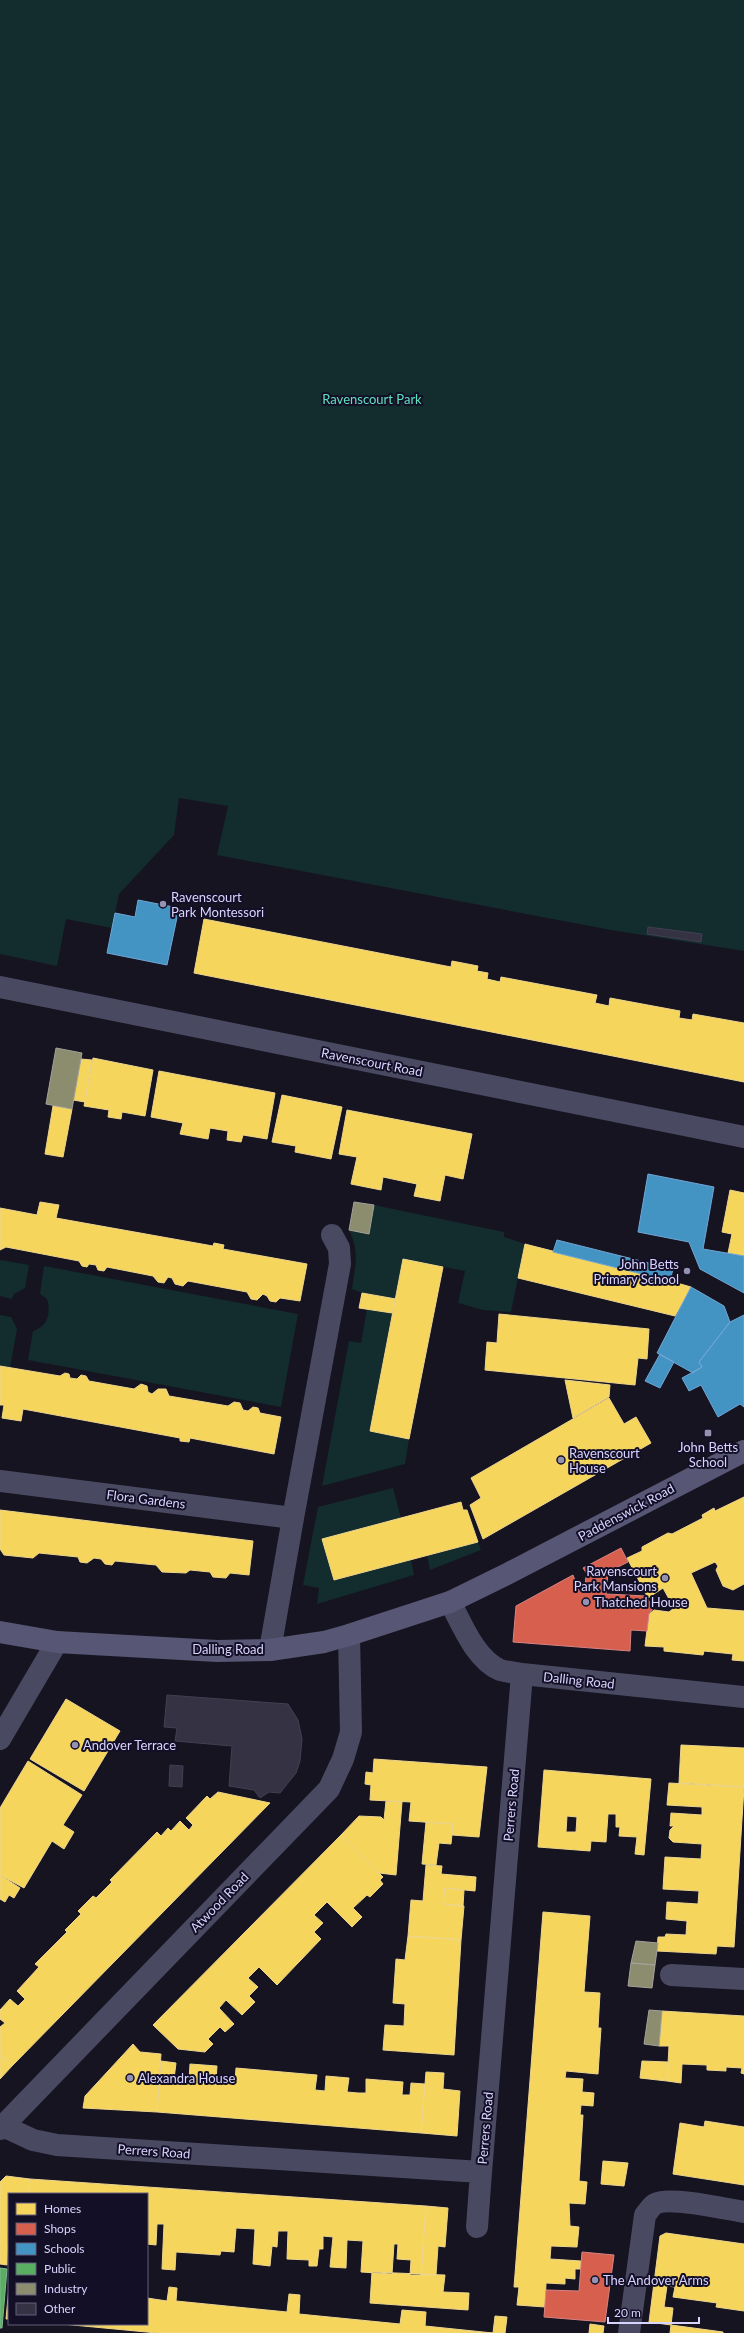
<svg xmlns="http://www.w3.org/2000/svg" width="744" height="2333" font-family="Lato,sans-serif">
  <rect width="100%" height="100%" fill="#161421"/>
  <!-- green -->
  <path fill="#132c2d" d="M0 0H744V951L611 930 217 855 228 806 179 798 174 835 119 894 112 928 66 919 57 966 0 954Z
    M374 1205 504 1232V1237L525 1244 511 1312 483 1310 458 1303 465 1271 403 1259 396 1299 362 1293 352 1289C355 1266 360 1252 349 1230L369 1234Z
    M0 1260 29 1265 25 1288 14 1294 12 1299 0 1296Z
    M44 1266 298 1314 281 1407 28 1360 33 1331C48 1326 51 1313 47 1299L40 1294Z
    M367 1309 392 1313 370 1431 409 1439 405 1464 322 1486 349 1341 361 1343Z
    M0 1315 11 1317 17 1329 10 1368 0 1366Z
    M393 1488 401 1518 322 1539 334 1580 411 1560 414 1575 317 1604 319 1588 303 1585 318 1507Z
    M478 1542 481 1550 430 1570 427 1556Z"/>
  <!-- homes -->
  <path fill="#f6d55c" stroke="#edd58d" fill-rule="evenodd" d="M204 919 451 967 452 961 478 966 477 971 488 973 487 979 500 982 501 977 597 995 595 1003 609 1006 610 998 680 1011 679 1018 692 1020 693 1014 744 1023V1082L194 973Z
    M93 1058 153 1070 145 1116 122 1112 121 1119 108 1117 109 1110 84 1106Z
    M81 1059 92 1060 85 1102 73 1100Z
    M159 1071 275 1093 267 1139 243 1135 241 1142 227 1140 228 1131 210 1128 208 1139 180 1134 183 1123 151 1117Z
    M282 1095 342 1107 331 1159 295 1152 296 1146 272 1142Z
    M53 1106 72 1109 63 1157 45 1154Z
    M347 1110 472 1134 463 1179 445 1175 440 1201 414 1196 417 1184 402 1181 383 1177 381 1190 351 1184 357 1157 339 1154Z
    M730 1190 744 1193V1256L728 1253 732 1234 722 1232Z
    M40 1202 59 1205 56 1218 213 1246 214 1243 224 1245 223 1249 307 1264 300 1301 280 1298 276 1302 270 1301 267 1296 263 1294 257 1300 251 1299 247 1292 188 1281 183 1286 175 1284 172 1278 168 1277 164 1283 158 1282 153 1276 107 1267 104 1271 98 1270 96 1265 89 1264 87 1267 82 1266 79 1261 6 1247 0 1250V1208L37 1215Z
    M525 1244 670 1281 691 1287 675 1316 518 1278Z
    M403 1259 443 1267 409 1439 370 1431Z
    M362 1293 396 1299 392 1313 359 1308Z
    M499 1314 649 1329 647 1359 638 1358 635 1385 485 1370 487 1342 497 1343Z
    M0 1366 60 1376 65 1373 69 1374 70 1378 77 1379 81 1375 86 1376 89 1381 134 1389 141 1384 147 1386 148 1392 152 1394 158 1389H166L169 1396 228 1406 234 1402 240 1403 243 1410 248 1411 253 1407 258 1408 260 1413 281 1417 274 1454 190 1438 189 1442 180 1441V1438L23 1409 21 1421 2 1418 4 1405H0Z
    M565 1380 610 1385 609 1397 573 1418Z
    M609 1398 624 1424 636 1417 651 1443 483 1539 470 1505 481 1498 471 1478Z
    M744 1497V1584L733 1590 723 1586 716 1570 718 1566 715 1562 691 1573 707 1608 744 1611V1661L732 1660 733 1654 704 1651 703 1655 664 1651V1647L645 1646 649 1614 654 1610 669 1612 674 1608 663 1588 648 1598 627 1558 642 1551V1547L668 1533 672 1534 703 1518 702 1515 714 1508 715 1511Z
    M461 1502 463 1510H467L478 1542 334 1580 322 1539Z
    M0 1510 253 1541 249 1575 230 1573 226 1578 213 1577 210 1572 190 1570 186 1573 162 1572 156 1565 115 1561 112 1565 105 1564 101 1559 94 1558 87 1563 80 1562 78 1557 39 1553 33 1558 4 1555 0 1549Z
    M66 1699 120 1731 84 1791 30 1759Z
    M681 1745 744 1748V1787L679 1783Z
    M374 1759 487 1767 479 1837 452 1835 453 1824 409 1821 411 1802 370 1800 371 1785 365 1784 366 1772 373 1773Z
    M28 1761 82 1795 63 1825 74 1832 64 1849 52 1841 24 1888 0 1875V1808Z
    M544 1770 651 1779 644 1855 635 1854 637 1837 619 1836 620 1827H616V1814H608L606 1842 591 1841 590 1851 538 1847ZM567 1816 577 1817 576 1832H566Z
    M669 1783 744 1787 734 1947 717 1946 716 1954 657 1951 658 1937H665L666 1934 686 1935 687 1921 666 1919 667 1902 698 1904 699 1891 663 1889 665 1857 701 1859 702 1844 673 1842 669 1838 670 1830 674 1826H670L671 1813 702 1815V1807L667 1805Z
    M218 1792 270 1803 12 2066 0 2054V2027L5 2023 0 2019V2010L10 1999 18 2006 25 1999 17 1991 39 1967 35 1964 67 1932 65 1930 81 1914 78 1911 93 1896 96 1898 112 1882 110 1880 157 1832 161 1836 168 1828 171 1831 180 1821 189 1830 193 1825 186 1818 207 1796 210 1799Z
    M386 1801 402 1802 396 1875 379 1873 341 1835 359 1816 381 1817 384 1820Z
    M426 1822 453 1824 451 1844 439 1843 436 1865 422 1864Z
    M341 1835 383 1877 380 1880 383 1884 370 1897 367 1895 353 1908 362 1917 352 1927 327 1902 314 1915 323 1923 314 1932 321 1939 277 1985 259 1967 248 1978 258 1987 249 1996 255 2002 242 2015 226 2000 219 2008 234 2024 225 2032 220 2027 208 2039 213 2044 205 2052 178 2049 153 2025Z
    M426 1865 442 1866 441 1874 476 1877 475 1891 445 1888 443 1904 464 1906 461 1940 408 1936 411 1900 423 1901Z
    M0 1875 20 1888 14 1898 9 1895 5 1902 0 1899Z
    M445 1888 464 1890 463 1906 443 1904Z
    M543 1912 590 1916 584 1992 600 1993 598 2028H601L598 2074 566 2071 565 2078 583 2079 582 2092 594 2093 593 2106 581 2105 580 2115H583L579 2181 587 2182 585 2204 569 2203 570 2226 579 2227 577 2247 551 2246 550 2259 581 2261V2269H575V2279L565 2278V2284L546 2283 545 2307 517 2305 519 2287H514Z
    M408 1936 461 1940 454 2055 383 2050 385 2025 404 2026 405 2004 393 2003 396 1959 405 1960Z
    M662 2011 744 2016V2074L741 2073 742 2068 726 2067V2071L707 2070V2065L682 2064 681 2083 667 2081 669 2046H659Z
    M133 2044 140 2052 161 2054 157 2112 83 2108 85 2096Z
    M0 2054 12 2066 0 2079Z
    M161 2061 176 2063 174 2079H181L189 2080 190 2064 217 2066 216 2081 235 2082 236 2068 317 2075 315 2090 325 2091 326 2076 349 2078 347 2092 358 2093H366V2079L403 2082 402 2095H410L411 2083 425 2084 421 2133 157 2112Z
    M642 2061 668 2062 667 2081 640 2078Z
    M426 2072 444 2073 443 2089 460 2091 457 2136 421 2133Z
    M705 2121 744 2127V2185L673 2174 680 2123 704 2127Z
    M603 2161 628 2163 624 2186 601 2184Z
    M6 2176 30 2179 29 2194H9L7 2265 0 2264V2182Z
    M30 2179 426 2206 421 2275H410L411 2260 397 2259 398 2244H394L392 2274 361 2272 363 2241 347 2240 346 2268 330 2267 333 2237 323 2236V2249H319L317 2266H309V2260L287 2259 288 2231H278L277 2247 272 2246 270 2266 253 2264 255 2229 236 2228 234 2252 221 2251 220 2255 176 2252 175 2270 162 2269 164 2224H157L156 2245 147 2244V2194H29Z
    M426 2206 448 2208 445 2247 438 2246 436 2275H421Z
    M666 2233 744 2244V2311L716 2307 717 2303 673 2297 675 2287 667 2286 664 2307 673 2308 671 2325 649 2322 660 2236Z
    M372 2272 445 2275 443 2292 469 2293 468 2310 370 2303Z
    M9 2287V2319H6Z
    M169 2287 177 2288 176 2301 287 2312 289 2294 300 2295 299 2314 400 2324 402 2310 426 2312 425 2326 493 2333 495 2316 507 2317 505 2333H157L62 2324H147V2298L167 2301Z
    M590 2324 604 2326 603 2333H589Z
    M671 2325 723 2332V2333H670Z"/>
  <!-- shops -->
  <path fill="#d6604d" stroke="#d78382" d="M621 1548 628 1562 608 1572 606 1594 646 1596 653 1608 649 1614 647 1631 631 1630 630 1651 513 1642 516 1606 573 1575 579 1591H584L586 1577H589L583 1568Z
    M582 2252 614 2255 605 2322 544 2317 546 2290 579 2291Z"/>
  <!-- schools -->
  <path fill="#4393c3" stroke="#70a6d5" d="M138 900 179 908 167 965 107 953 115 913 135 917Z
    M648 1174 714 1187 703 1249 744 1256V1293L700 1269 689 1242 638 1232Z
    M557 1240 673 1269 670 1281 553 1252Z
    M691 1287 724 1306 730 1322 699 1362 702 1367 693 1373 657 1353Z
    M744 1315V1407L740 1404 718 1417 701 1385 689 1391 682 1378 702 1367 699 1362 730 1322Z
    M660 1354 674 1362 660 1388 645 1381Z"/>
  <!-- public -->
  <path fill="#5aae61" stroke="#80b990" d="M0 2268 7 2269 2 2328H0Z"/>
  <!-- industry -->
  <path fill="#8c8c6e" stroke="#a3a29a" d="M56 1048 82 1053 72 1109 46 1104Z
    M354 1202 374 1205 369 1234 349 1230Z
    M636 1941 658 1943 655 1965 631 1963Z
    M631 1963 655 1965 652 1988 628 1986Z
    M649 2010 662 2011 659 2046 644 2044Z"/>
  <!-- building -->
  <path fill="#343243" stroke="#433f54" d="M648 927 702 934 701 942 647 934Z
    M167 1695 288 1704 298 1720 302 1739 300 1761 296 1773 280 1793 269 1792 260 1798 254 1790 229 1786 232 1746 175 1741 177 1728 164 1727Z
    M170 1765 183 1766 182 1787 169 1786Z"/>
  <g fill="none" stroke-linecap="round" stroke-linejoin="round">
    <!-- street -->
    <path stroke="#4a4962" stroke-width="22" d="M0 987 744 1137
      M0 1481 293 1518 340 1264 339 1248 332 1235
      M450 1602C462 1624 475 1659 500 1670 507 1672 515 1673 522 1674L744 1697
      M270 1650 293 1518
      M0 1739 57 1642
      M671 1975 744 1979
      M3 2126 33 2140 57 2145 481 2172 522 1674
      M0 2129 329 1789 343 1759 351 1732 349 1635
      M477 2227 481 2172
      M629 2333 645 2215C648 2212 651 2206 655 2204 669 2196 726 2209 744 2212"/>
    <!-- secondary -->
    <path stroke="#575674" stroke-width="22" d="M0 1632 57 1642 217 1651 270 1650 324 1642 349 1635 450 1602 509 1573 744 1451"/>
  </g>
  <!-- markers -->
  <g fill="#9591b1" stroke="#130f26" stroke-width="1.5">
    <circle cx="163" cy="904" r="4"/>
    <circle cx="687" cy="1271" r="4"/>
    <rect x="704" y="1429" width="8" height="8" rx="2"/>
    <circle cx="561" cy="1460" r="4"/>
    <circle cx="665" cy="1578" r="4"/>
    <circle cx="586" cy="1602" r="4"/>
    <circle cx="75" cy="1745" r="4"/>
    <circle cx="130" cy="2078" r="4"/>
    <circle cx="595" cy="2280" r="4"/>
  </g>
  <g text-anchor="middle" stroke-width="4" stroke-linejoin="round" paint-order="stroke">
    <!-- park labels -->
    <g font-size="13" fill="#5fe0c0" stroke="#130f26">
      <text x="372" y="404">Ravenscourt Park</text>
    </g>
    <!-- poi labels -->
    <g font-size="13" fill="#d9d4ff" stroke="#130f26" text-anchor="start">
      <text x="171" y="902">Ravenscourt<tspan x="171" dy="15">Park Montessori</tspan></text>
      <text x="679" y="1269" text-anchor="end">John Betts<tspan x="679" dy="15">Primary School</tspan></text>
      <text x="708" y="1452" text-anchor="middle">John Betts<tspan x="708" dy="15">School</tspan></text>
      <text x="569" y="1458">Ravenscourt<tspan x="569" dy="15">House</tspan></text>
      <text x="657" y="1576" text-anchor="end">Ravenscourt<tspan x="657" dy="15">Park Mansions</tspan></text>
      <text x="594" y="1607">Thatched House</text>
      <text x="83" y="1750">Andover Terrace</text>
      <text x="138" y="2083">Alexandra House</text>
      <text x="603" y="2285">The Andover Arms</text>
    </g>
    <!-- street labels -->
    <g font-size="13" fill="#d9d4ff" stroke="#130f26">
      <text transform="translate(372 1062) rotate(11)" y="5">Ravenscourt Road</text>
      <text transform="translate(146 1499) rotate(7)" y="5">Flora Gardens</text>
      <text transform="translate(626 1512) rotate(-28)" y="5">Paddenswick Road</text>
      <text x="228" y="1654">Dalling Road</text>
      <text transform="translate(579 1680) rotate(6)" y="5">Dalling Road</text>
      <text transform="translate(511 1805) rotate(-85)" y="5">Perrers Road</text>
      <text transform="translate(219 1902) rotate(-46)" y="5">Atwood Road</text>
      <text transform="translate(485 2128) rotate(-85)" y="5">Perrers Road</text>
      <text transform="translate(154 2151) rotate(4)" y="5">Perrers Road</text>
    </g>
  </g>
  <!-- legend -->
  <rect x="8" y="2193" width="140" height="132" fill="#130f26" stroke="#625e7d"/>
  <rect x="16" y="2203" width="20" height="12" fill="#f6d55c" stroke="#625e7d"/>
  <text x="44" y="2213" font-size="12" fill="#d9d4ff">Homes</text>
  <rect x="16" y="2223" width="20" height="12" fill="#d6604d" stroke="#625e7d"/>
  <text x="44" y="2233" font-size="12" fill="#d9d4ff">Shops</text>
  <rect x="16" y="2243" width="20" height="12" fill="#4393c3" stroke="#625e7d"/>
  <text x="44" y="2253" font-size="12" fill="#d9d4ff">Schools</text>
  <rect x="16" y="2263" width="20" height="12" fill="#5aae61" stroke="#625e7d"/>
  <text x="44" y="2273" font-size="12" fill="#d9d4ff">Public</text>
  <rect x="16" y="2283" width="20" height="12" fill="#8c8c6e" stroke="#625e7d"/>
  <text x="44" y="2293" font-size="12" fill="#d9d4ff">Industry</text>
  <rect x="16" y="2303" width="20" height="12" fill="#343243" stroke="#625e7d"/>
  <text x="44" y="2313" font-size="12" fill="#d9d4ff">Other</text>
  <!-- scale -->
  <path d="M608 2317v6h91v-6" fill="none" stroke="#d9d4ff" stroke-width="2"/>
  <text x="614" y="2317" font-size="12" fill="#d9d4ff" stroke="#130f26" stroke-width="3" paint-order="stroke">20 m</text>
</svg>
